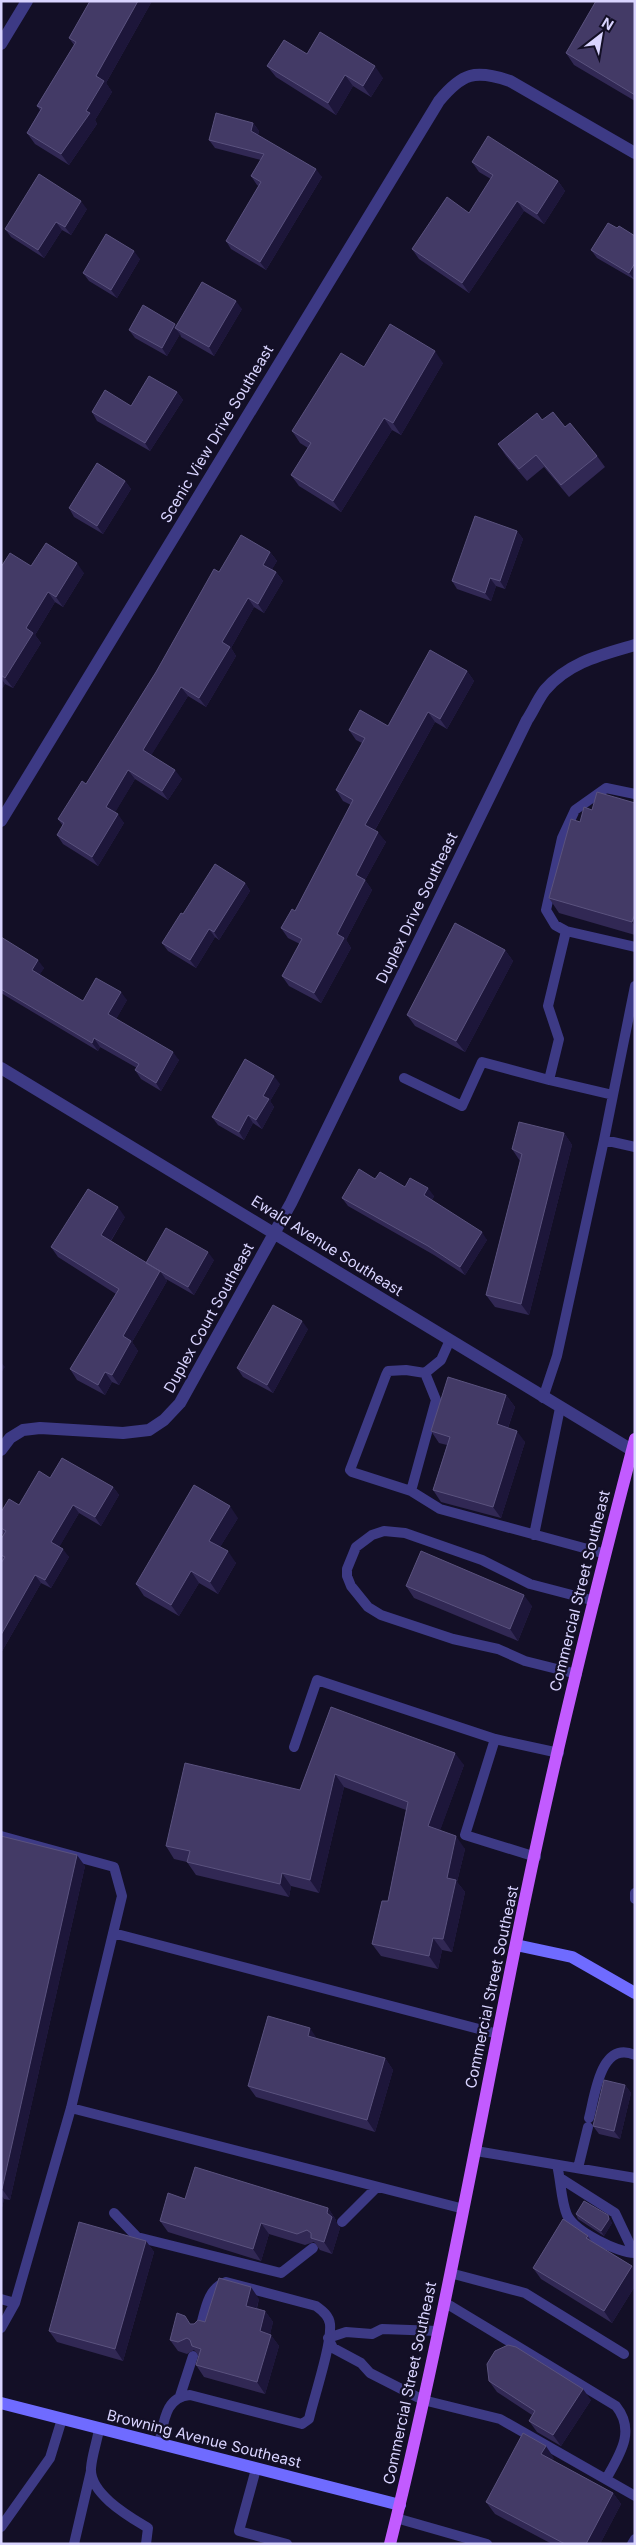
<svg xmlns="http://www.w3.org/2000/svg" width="636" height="2545" font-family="Inter,sans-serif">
  <rect width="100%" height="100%" fill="#130f26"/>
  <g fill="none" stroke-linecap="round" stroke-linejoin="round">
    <!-- lane -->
    <path stroke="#3d3a85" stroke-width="10" d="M566 931 635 947
      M404 1078 462 1106 482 1062 549 1080 559 1039 548 1006 566 931 555 925 546 910 562 838 575 810 606 788 635 794
      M549 1080 613 1095 604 1140 635 1147
      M613 1095 635 986
      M425 1373 441 1360 450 1340
      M543 1398 557 1356 604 1140
      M411 1491 436 1400 425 1373 406 1370 388 1371 386 1375 350 1470 352 1472 411 1491 440 1509 606 1554
      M534 1535 560 1408
      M577 1674 525 1661 498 1649 453 1639 381 1615 368 1607 351 1586 347 1576V1569L356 1547 372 1535 384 1531 405 1533 482 1560 530 1584 595 1601
      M294 1747 317 1680 495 1739
      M1 1836 114 1867 122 1896 71 2108 15 2303 1 2299
      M536 1857 465 1835 495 1739 559 1753
      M635 1893V1899
      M113 1933 498 2034
      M71 2108 464 2209
      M589 2118C595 2096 600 2040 635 2055
      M476 2151 635 2178
      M557 2165C561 2181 561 2201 567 2215 575 2232 617 2252 635 2253
      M578 2168 588 2127
      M560 2178 615 2213 634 2253
      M114 2213 137 2237 281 2273 313 2248
      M342 2222 377 2187
      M450 2273 525 2293 624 2354
      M444 2302 616 2406C636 2431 620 2454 606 2479
      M1 2328 15 2303
      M438 2331 382 2329 372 2334 346 2332 328 2338 333 2348 361 2363 370 2373 423 2400 500 2419 635 2496
      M180 2396 193 2356
      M99 2429C97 2442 92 2455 91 2468 89 2494 130 2517 148 2528L146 2544
      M159 2444C164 2424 164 2397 190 2395L302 2424 309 2419C314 2397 332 2344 330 2324 329 2316 323 2311 316 2306L226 2282C207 2288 205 2312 200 2329
      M256 2469 239 2531 287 2544
      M396 2518 487 2544
      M1 2527 50 2458 62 2419
      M74 2544 91 2471
      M632 2544 635 2539"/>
    <!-- street -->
    <path stroke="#3d3a85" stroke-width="12" d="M1 44 27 1
      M1 821 439 101C462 73 475 69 510 81L635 153
      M1 1068 635 1452
      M1 1450 10 1438 23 1430 40 1428 123 1433 149 1430 164 1420 180 1403 291 1203 527 720C533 711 538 699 545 690 569 662 601 655 635 645"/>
    <!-- secondary -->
    <path stroke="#6f6bff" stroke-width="12" d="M516 1945 572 1957 635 1993
      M1 2403 400 2505"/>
    <!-- primary -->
    <path stroke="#c25bff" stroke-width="12" d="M390 2544C439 2347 475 2147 515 1948 549 1777 591 1607 635 1439"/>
  </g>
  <!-- wall -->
  <path fill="#312854" d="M90 1H152L106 83 112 92 95 120 97 124 69 165 35 144 27 133 40 110 37 106 74 45 69 38Z
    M635 3V101L574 65 566 53Z
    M307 54 383 78 371 97 353 86 336 115 276 77 267 66Z
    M253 123 259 131 258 135 322 177 266 270 231 249 226 241 259 186 257 185 251 176 261 160 215 148 209 140Z
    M472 162 558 181 565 191 544 224 524 211 469 293 419 259 412 249 469 213 491 179 479 172Z
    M87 209 71 235 62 230 44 258 11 237 5 229Z
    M617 228 635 236V280L597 258 591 250Z
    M140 259 117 298 89 281 83 273Z
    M242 309 214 356 181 337 180 334 167 356 135 338 129 330 177 326Z
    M443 363 401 435 392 430 341 512 299 486 291 475 308 448 300 443 292 431 364 367Z
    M177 392 183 400 150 451 97 421 92 412 131 406Z
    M542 420 565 427 597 456 605 467 569 497 544 467 527 481 506 456 498 444Z
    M125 481 131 489 103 534 74 517 69 508Z
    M517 531 523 539 505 589 496 586 491 601 457 589 452 581Z
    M270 552 277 561 272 569 276 572 283 581 264 613 254 607 231 648 236 656 206 707 188 696 151 755 182 779 168 800 135 779 115 812 124 823 98 866 63 844 57 835 63 826 58 819 86 784 219 572Z
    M31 566 84 573 63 607 55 602 35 635 41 643 13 688 5 684 1 690V567Z
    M467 671 474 681 447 729 435 722 375 830 386 842 365 880 372 890 346 940 351 948 321 1003 289 986 282 976 300 944 288 938 281 928 295 911 351 805 343 801 336 790 362 743 356 740 349 730 388 726Z
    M635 803V935L559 913 549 898 580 822 592 810Z
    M245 883 250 891 219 940 215 937 196 968 168 951 162 943 183 914Z
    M1 937 44 968 39 975 83 1001 127 1000 116 1019 179 1060 161 1091 141 1079 135 1070 137 1068 100 1047 98 1051 1 993Z
    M505 950 513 961 465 1052 415 1026 407 1015Z
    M280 1084 270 1101 274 1107 262 1129 253 1123 244 1140 218 1125 212 1117Z
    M564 1133 572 1145 529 1315 495 1307 486 1295 520 1161 512 1149Z
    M375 1179 434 1196 432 1200 487 1240 465 1275 434 1255 348 1206 342 1198Z
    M125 1217 111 1241 146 1263 214 1260 194 1295 166 1279 167 1281 132 1342 138 1351 119 1385 112 1382 105 1395 77 1380 70 1369 116 1294 58 1257 51 1247Z
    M308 1329 273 1393 243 1377 237 1368Z
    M506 1395 515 1407 508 1428 525 1442 501 1518 441 1502 433 1490 447 1445 439 1443 431 1431Z
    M50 1478 113 1487 119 1495 101 1526 79 1513 59 1547 69 1557 51 1588 41 1583 1 1653V1563L3 1560H1V1539L4 1535 1 1533V1512L19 1505Z
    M238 1518 220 1547 236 1563 218 1594 199 1583 179 1616 144 1596 136 1584Z
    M406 1586 532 1606 518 1641 414 1598Z
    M331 1707 464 1765 440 1830 465 1849 457 1882 465 1892 452 1952 442 1950 438 1969 381 1956 372 1944 388 1901 406 1810 344 1787 319 1893 291 1886 289 1897 196 1875 187 1862 174 1859 166 1846 300 1790Z
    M1 1836 85 1866 10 2200 4 2199 1 2212Z
    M318 2039 385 2058 393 2070 375 2132 256 2097 248 2086Z
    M625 2085 631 2093 620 2139 599 2134 593 2126Z
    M185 2199 328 2208 336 2220V2222L340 2228 332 2254 320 2250 314 2242 305 2245 269 2234 261 2261 168 2232 160 2221Z
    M576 2214 610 2220 612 2223 604 2236 578 2219Z
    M588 2236 592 2242 632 2266 635 2270V2286L612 2323 541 2279 533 2268Z
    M146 2241 154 2252 123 2361 57 2342 49 2331Z
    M259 2299 257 2308 265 2311 273 2322 270 2334 279 2346 265 2394 204 2377 196 2365 199 2356 194 2350 187 2354 178 2351 170 2340 191 2324 205 2322Z
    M489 2381 591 2400 561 2446 537 2432 529 2421 532 2415 497 2392Z
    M554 2458 552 2460 613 2493 621 2504 600 2544H552L495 2514 486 2502Z"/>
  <!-- shaded-wall -->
  <path fill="#1d163a" d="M138 1H152L106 83 112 92 95 120 97 124 69 165 61 154 86 111 96 76Z
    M375 66 383 78 371 97 363 86Z
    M345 75 353 86 336 115 328 103Z
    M253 123 259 131 257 139 251 131Z
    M316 169 322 177 266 270 260 262Z
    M558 181 565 191 544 224 537 214Z
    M81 201 87 209 71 235 65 227Z
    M517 201 524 211 469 293 462 283Z
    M56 222 62 230 44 258 38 250Z
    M134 251 140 259 117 298 111 290Z
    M635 263V280L629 273Z
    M236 301 242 309 214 356 209 347Z
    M175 324 181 331 175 328 180 334 167 356 162 348Z
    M435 351 443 363 401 435 393 423Z
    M177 392 183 400 150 451 145 443Z
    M384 418 392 430 341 512 333 501Z
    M125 481 131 489 103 534 97 526Z
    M517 531 523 539 505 589 500 581Z
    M270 552 277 561 269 574 263 565Z
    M77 563 84 573 63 607 56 597Z
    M276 572 283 581 264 613 258 604Z
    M490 578 496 586 491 601 485 593Z
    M48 592 55 602 35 635 41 643 13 688 5 678 26 628Z
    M248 598 254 607 231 648 236 656 206 707 199 698 222 642Z
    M467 671 474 681 447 729 440 719Z
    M1 678 5 684 1 690Z
    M181 687 188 696 149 759 143 750Z
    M428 712 435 722 372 835 365 825Z
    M128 770 135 779 113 816 106 807Z
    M175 770 182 779 168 800 162 791Z
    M118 814 124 823 98 866 92 857Z
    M378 832 386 842 365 880 372 890 346 940 351 948 321 1003 314 993 337 934 356 875Z
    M245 883 250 891 219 940 214 932Z
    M635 914V926L632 922Z
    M209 929 215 937 196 968 190 960Z
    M505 950 513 961 465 1052 456 1041Z
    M38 960 44 968 37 979 32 970Z
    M121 992 127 1000 114 1023 108 1014Z
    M94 1038 100 1047 98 1051 92 1043Z
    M173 1052 179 1060 161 1091 156 1083Z
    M274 1076 280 1084 270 1101 274 1107 262 1129 256 1120 263 1096Z
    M248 1115 253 1123 244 1140 239 1132Z
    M564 1133 572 1145 529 1315 521 1304Z
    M428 1188 434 1196 430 1203 424 1195Z
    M118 1207 125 1217 108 1245 101 1235Z
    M482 1232 487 1240 465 1275 460 1267Z
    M208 1252 214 1260 194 1295 188 1287Z
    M160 1271 167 1281 132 1342 138 1351 119 1385 112 1375 123 1336Z
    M302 1321 308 1329 273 1393 267 1385Z
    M1 1362 5 1367 1 1373Z
    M105 1372 112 1382 105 1395 98 1385Z
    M506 1395 515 1407 505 1436 497 1424Z
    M517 1431 525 1442 501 1518 493 1507Z
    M113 1487 119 1495 101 1526 95 1517Z
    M73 1505 79 1513 57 1551 51 1542Z
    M230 1506 238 1518 217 1552 209 1541Z
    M63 1549 69 1557 51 1588 45 1580Z
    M228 1551 236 1563 218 1594 210 1582Z
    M191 1571 199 1583 179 1616 171 1605Z
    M35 1575 41 1583 1 1653V1635Z
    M524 1595 532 1606 518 1641 510 1629Z
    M455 1753 464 1765 437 1839 428 1826Z
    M335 1774 344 1787 319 1893 310 1880Z
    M456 1836 465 1849 457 1882 465 1892 452 1952 443 1939 447 1878Z
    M77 1855 85 1866 10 2200 2 2189Z
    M282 1873 291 1886 289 1897 280 1884Z
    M433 1938 442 1950 438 1969 429 1956Z
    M310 2028 318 2040 308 2036Z
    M385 2058 393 2070 375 2132 367 2120Z
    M625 2085 631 2093 620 2139 614 2131Z
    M1 2195 4 2199 1 2212Z
    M328 2208 336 2220V2222L340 2228 332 2254 324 2242Z
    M608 2215 612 2223 604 2236 601 2231Z
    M261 2223 269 2234 261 2261 253 2249Z
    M146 2241 154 2252 123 2361 115 2349Z
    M632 2266 635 2270V2286L612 2323 604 2311Z
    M251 2287 259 2299 254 2317 246 2306Z
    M265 2311 273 2322 268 2343 260 2331Z
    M271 2335 279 2346 265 2394 257 2382Z
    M583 2389 591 2400 561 2446 553 2435Z
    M546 2446 554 2458 549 2466 541 2454Z
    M613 2493 621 2504 600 2544H586Z"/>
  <!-- building -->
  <path fill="#433a66" stroke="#5a527e" d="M90 1H138L96 76 104 81 86 111 90 113 61 154 27 133 42 108 37 106 76 42 69 38Z
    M596 1H632L635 3V49L634 50H635V95L566 53Z
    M320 32 375 66 363 86 345 75 328 103 267 66 284 40 307 54Z
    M216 113 253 123 251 131 316 169 260 262 226 241 261 182 251 176 264 154 209 140Z
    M488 136 558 181 537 214 517 201 462 283 412 249 447 197 469 213 493 175 472 162Z
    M39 174 81 201 65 227 56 222 38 250 5 229Z
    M608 223 617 228 619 226 635 236V263L629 273 591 250Z
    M106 234 134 251 111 290 83 273Z
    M202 282 236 301 209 347 175 328Z
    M143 305 175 324 162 348 129 330Z
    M390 324 435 351 393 423 384 418 333 501 291 475 311 443 292 431 341 353 364 367Z
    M149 376 177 392 145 443 92 412 105 390 131 406Z
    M553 412 565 427 570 423 597 456 561 485 536 455 519 469 498 444 537 413 542 420Z
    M97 463 125 481 97 526 69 508Z
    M475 516 517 531 500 581 490 578 485 593 452 581Z
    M241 535 270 552 263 565 276 572 258 604 248 598 222 642 230 647 199 698 181 687 143 750 175 770 162 791 128 770 106 807 118 814 92 857 57 835 64 823 58 819 82 781 86 784 156 672 214 569 219 572Z
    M46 543 77 563 56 597 48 592 26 628 33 633 5 678 1 675V567L10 553 31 566Z
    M430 650 467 671 440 719 428 712 365 825 378 832 356 875 365 880 337 934 344 938 314 993 282 976 302 939 281 928 292 909 295 911 353 800 336 790 365 738 349 730 360 710 388 726Z
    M597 792 635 803V914L632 922 549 898 571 819 580 822 584 807 592 810Z
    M215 864 245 883 214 932 209 929 190 960 162 943 181 913 183 914Z
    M455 923 505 950 456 1041 407 1015Z
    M1 937 38 960 32 970 83 1001 96 978 121 992 108 1014 173 1052 156 1083 135 1070 139 1064 94 1038 92 1043 1 989Z
    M245 1059 274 1076 263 1096 269 1099 256 1120 248 1115 239 1132 212 1117Z
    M519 1122 564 1133 521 1304 486 1295 522 1154 512 1149Z
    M359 1169 375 1179 380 1172 405 1187 410 1178 428 1188 424 1195 482 1232 460 1267 428 1246 342 1198Z
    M88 1189 118 1207 101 1235 160 1271 123 1336 131 1341 112 1375 105 1372 98 1385 70 1369 119 1289 51 1247Z
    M166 1228 208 1252 188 1287 146 1263Z
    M273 1305 302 1321 267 1385 237 1368Z
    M448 1377 506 1395 497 1424 517 1431 493 1507 433 1490 450 1437 431 1431Z
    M62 1458 113 1487 95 1517 73 1505 51 1542 63 1549 45 1580 35 1575 1 1635V1563L5 1557 1 1555V1539L6 1531 1 1528V1512L9 1499 19 1505 39 1471 50 1478Z
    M194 1485 230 1506 209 1541 228 1551 210 1582 191 1571 171 1605 136 1584Z
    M421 1551 524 1595 510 1629 406 1586Z
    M331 1707 455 1753 428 1826 456 1836 447 1878 456 1880 443 1939 433 1938 429 1956 372 1944 382 1901H388L408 1802 335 1774 310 1880 282 1873 280 1884 187 1862 190 1851 166 1846 185 1763 300 1790Z
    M1 1836 77 1855 2 2189H1Z
    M268 2016 310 2028 308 2036 385 2058 367 2120 248 2086Z
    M604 2080 625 2085 614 2131 593 2126Z
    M195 2167 328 2208 327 2213 332 2217 324 2242 311 2238V2233L307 2230 297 2234 261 2223 253 2249 160 2221 168 2193 185 2199Z
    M584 2201 608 2215 609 2219 601 2231 576 2214Z
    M563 2219 588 2236 586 2238 632 2266 604 2311 533 2268Z
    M79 2222 146 2241 115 2349 49 2331Z
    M219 2278 251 2287 246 2306 265 2311 260 2331 271 2335 257 2382 196 2365 201 2349 192 2346 190 2340 187 2338 178 2342 170 2340 177 2313 185 2316 190 2324H194L198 2320 205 2322Z
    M508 2345 516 2347 583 2389 553 2435 529 2421 535 2411 489 2381 487 2364 495 2351Z
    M523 2433 546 2446 541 2454 613 2493 586 2544H565L486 2502Z"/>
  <g text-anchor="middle" stroke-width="4.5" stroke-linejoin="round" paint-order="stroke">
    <!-- street labels -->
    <g font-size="15" fill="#d9d4ff" stroke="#130f26">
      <text transform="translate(217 434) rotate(-59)" y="5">Scenic View Drive Southeast</text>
      <text transform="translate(417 908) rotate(-64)" y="5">Duplex Drive Southeast</text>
      <text transform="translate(327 1246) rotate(32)" y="5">Ewald Avenue Southeast</text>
      <text transform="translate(209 1318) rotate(-61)" y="5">Duplex Court Southeast</text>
      <text transform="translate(580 1591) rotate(-76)" y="5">Commercial Street Southeast</text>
      <text transform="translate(492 1987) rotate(-78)" y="5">Commercial Street Southeast</text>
      <text transform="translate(410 2383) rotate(-78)" y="5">Commercial Street Southeast</text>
      <text transform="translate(204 2439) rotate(14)" y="5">Browning Avenue Southeast</text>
    </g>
  </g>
  <!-- border -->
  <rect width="636" height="2545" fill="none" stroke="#d9d4ff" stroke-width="5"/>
  <!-- north arrow -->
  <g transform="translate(601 35) rotate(31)" stroke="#130f26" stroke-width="4" paint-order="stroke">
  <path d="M0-4L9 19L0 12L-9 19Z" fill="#d9d4ff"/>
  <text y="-8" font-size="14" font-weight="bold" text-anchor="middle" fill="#d9d4ff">N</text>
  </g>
</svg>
